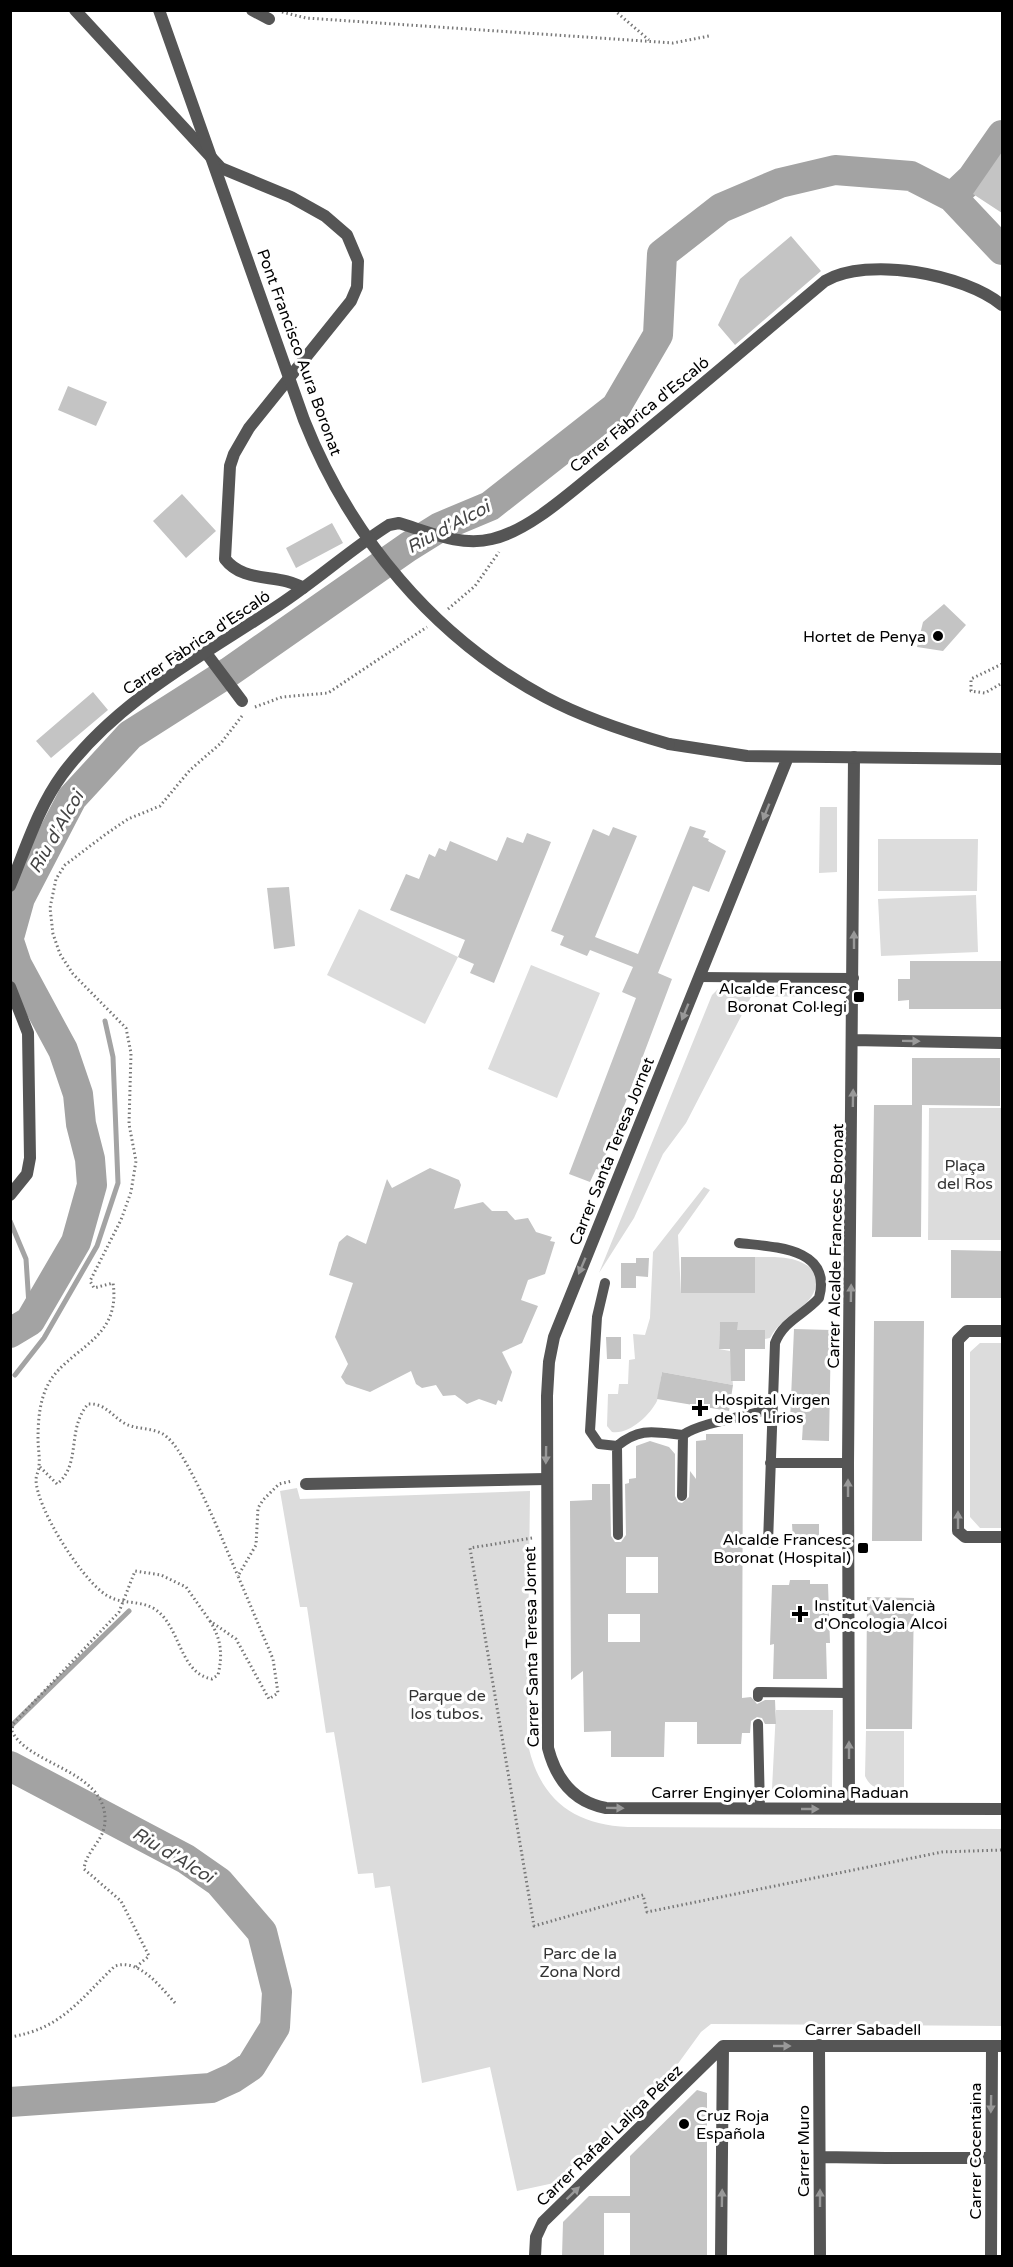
<svg xmlns="http://www.w3.org/2000/svg" width="1013" height="2267" font-family="'Varela Round',sans-serif">
  <rect width="100%" height="100%" fill="#fff"/>
  <!-- green -->
  <path fill="#dcdcdc" d="M820 807H837V872L819 873Z
    M878 839H978L977 891H878Z
    M976 895 978 952 881 956 878 899Z
    M359 909 458 957 425 1024 327 975Z
    M531 965 600 993 557 1098 488 1069Z
    M835 985V996L751 997 686 1123 663 1154 634 1218 599 1273 712 995 721 986Z
    M929 1108H1002V1240H928Z
    M704 1187 710 1190 678 1235 681 1293H754L755 1257C779 1257 797 1255 816 1272 821 1309 787 1307 770 1338L765 1339V1330H737L720 1323 719 1349 730 1351 733 1385 662 1372C660 1381 660 1392 657 1401 650 1415 629 1435 612 1432L607 1426 608 1394H618L619 1384H628L629 1360 635 1359 633 1334 645 1335 650 1318 653 1252Z
    M980 1343H1002V1528H980L970 1517V1352Z
    M297 1488 300 1499 530 1491 527 1739C537 1796 571 1825 628 1827L1002 1829V2026L711 2024 701 2032 677 2065 554 2183 517 2191 490 2067 422 2083 390 1886 375 1888 373 1873 358 1874 334 1732 326 1733 307 1607H300L280 1491Z
    M776 1710H833L832 1789H772Z
    M866 1731H904V1789C889 1789 872 1793 865 1776Z"/>
  <g fill="none" stroke-linecap="round" stroke-linejoin="round">
    <!-- stream -->
    <path stroke="#a3a3a3" stroke-width="5" d="M10 1221 26 1259 30 1321
      M15 1375 44 1338 97 1246 118 1183 113 1057 105 1021
      M10 1727 129 1611"/>
    <!-- river -->
    <path stroke="#a3a3a3" stroke-width="30" d="M952 197 972 178 1002 135
      M10 934 20 898 72 798 130 735 229 672 408 547 440 527 490 506 616 407 658 335 662 254 721 208 780 183 835 170 911 176 952 197 1002 250
      M10 944 17 965 63 1050 78 1094 81 1124 90 1159 92 1185 76 1242 30 1321 10 1333
      M10 1766 186 1859 219 1882 262 1932 277 1992 275 2027 251 2066 233 2078 211 2088 10 2102"/>
  </g>
  <!-- building -->
  <path fill="#c4c4c4" fill-rule="evenodd" d="M1002 152V213L973 194Z
    M791 236 821 271 735 345 718 325 740 279Z
    M68 386 107 402 96 426 58 410Z
    M182 494 216 531 186 558 153 521Z
    M332 523 343 543 296 568 286 548Z
    M944 604 966 625 943 651 917 647 923 622Z
    M93 692 108 710 51 758 36 741Z
    M690 826 706 831 703 837 709 839 708 841 726 851 709 892 693 886 658 973 672 979 600 1170 596 1169 590 1182 569 1174 636 998 622 992 633 967 590 950 587 956 560 945 564 936 551 931 593 829 609 836 613 827 637 836 595 937 638 954Z
    M527 833 551 842 494 983 470 973 474 964 458 957 465 940 390 910 406 874 419 879 429 854 435 857 439 848 446 851 450 841 497 861 507 837 523 843Z
    M289 887 295 946 274 949 267 888Z
    M910 961H1002V1009H909V1000L898 1001V979H910Z
    M912 1058H1000V1106L922 1105 921 1237H872L874 1105H912Z
    M430 1168 459 1180 461 1185 454 1209 483 1202 492 1211H507L515 1220 528 1218 536 1232 552 1237 550 1241 555 1242 545 1274 528 1280 521 1300 538 1306 522 1343 502 1352 512 1372 502 1402 498 1400 496 1405 479 1399 467 1404 455 1395 443 1396 436 1385 422 1388 416 1384 411 1371 370 1392 346 1384 341 1377 348 1364 335 1337 353 1283 329 1275 339 1242 347 1235 366 1244 387 1179 392 1188Z
    M951 1250 1002 1251V1298H951Z
    M681 1257H755V1293H681Z
    M636 1258H649L648 1277 636 1276V1288H621V1263H636Z
    M874 1321H924L922 1541H872Z
    M720 1322H738L737 1330H765V1349H745V1381H731L730 1349H719Z
    M794 1329 831 1330 829 1441 802 1440 803 1423 790 1421Z
    M606 1337H621V1359H607Z
    M662 1372 733 1385 729 1411 657 1399Z
    M706 1434H743L742 1698 751 1697 757 1704 765 1700H775L776 1724H765L762 1718 757 1717 751 1721 750 1733H742L741 1744H697V1722H665L664 1757H611V1731L584 1732 583 1671 571 1680 570 1501 592 1500V1484H610L611 1536 615 1542H621L626 1535 625 1484 629 1483V1479L636 1478V1446L650 1441 669 1447 675 1454V1496L678 1502 682 1503 689 1497 690 1471 696 1479V1441L706 1440ZM626 1557H658V1593H626ZM608 1614H640V1642H608Z
    M792 1524H819V1539H793Z
    M790 1580H810V1584H828L830 1643H826L827 1679H773L774 1644 770 1645 772 1585H789Z
    M867 1597 914 1598 912 1729H866Z
    M697 2090 707 2093V2256H630V2213H604V2256H562L563 2222 589 2196H630V2156Z"/>
  <g fill="none" stroke-linecap="round" stroke-linejoin="round">
    <!-- path -->
    <path stroke="#777" stroke-width="3" stroke-dasharray="1.5 3" stroke-linecap="butt" d="M614 10 649 40
      M282 12 306 18 673 43 709 36
      M448 609 475 586 499 552
      M1002 664 971 679V691L985 693 1002 683
      M255 707 282 697 328 693 427 627
      M40 1467 57 1484C82 1464 66 1430 88 1404 105 1403 111 1415 124 1423 136 1430 150 1427 163 1434 187 1448 225 1547 238 1576
      M532 1538 470 1548 534 1926 643 1895 647 1912 942 1852 1002 1850
      M210 1621C221 1639 223 1654 218 1675L212 1679C178 1673 181 1624 153 1608 136 1599 119 1606 102 1592 79 1574 37 1509 36 1480 36 1475 39 1471 39 1466 40 1457 38 1448 38 1439 38 1418 40 1395 52 1378 75 1346 121 1337 113 1283L94 1288 90 1281 121 1220 131 1192 136 1161 129 1124 131 1053 126 1028 73 974 60 954 53 934 50 908 56 879 65 865 106 834 128 819 160 806 190 770 221 743 242 716
      M136 1967 149 1956 121 1901 84 1869C86 1850 105 1841 105 1820 106 1770 27 1765 12 1731L13 1724 119 1612 135 1571 161 1575 186 1587 210 1621 236 1639 269 1699 278 1693 273 1659 238 1576 256 1545 258 1508 263 1500 279 1484 292 1481
      M10 2037C62 2029 80 1999 115 1966 140 1958 161 1988 177 2005"/>
    <!-- service -->
    <path stroke="#555" stroke-width="10" d="M699 977 854 978
      M739 1243C773 1247 833 1247 819 1298 804 1315 784 1320 775 1343L768 1543
      M605 1283 597 1317 590 1431 599 1444 617 1446 618 1535
      M683 1435C699 1423 748 1416 771 1409
      M617 1446C640 1427 654 1432 683 1435L682 1496
      M770 1463H848
      M758 1697V1692L849 1693
      M758 1724 760 1809"/>
    <!-- pedestrian -->
    <path stroke="#555" stroke-width="12" d="M206 653 242 701
      M886 2158H928"/>
    <!-- minor -->
    <path stroke="#555" stroke-width="12" d="M75 10 221 168 291 197 325 216 347 235 358 261 357 287 351 301 249 428 234 454 230 466 225 559C244 584 279 573 303 588
      M252 10 269 19
      M853 1040 1002 1043
      M1002 1331H967L958 1340V1531L965 1537H1002
      M306 1484 546 1479
      M849 1808 848 1463 854 757
      M819 2045 820 2256
      M723 2046H1002
      M820 2157 886 2158
      M928 2158H990
      M535 2256 536 2237 543 2222 723 2046
      M721 2256 723 2046
      M991 2256 992 2046"/>
    <!-- tertiary -->
    <path stroke="#555" stroke-width="12" d="M669 744 747 756 1002 759
      M788 757 554 1337 549 1362 547 1396 548 1748C556 1779 574 1802 606 1808L1002 1809
      M10 886C26 848 38 808 62 775 117 700 204 655 279 605 317 580 351 549 389 525L399 523C429 532 461 547 492 539 529 531 572 491 602 467 677 407 751 343 825 281 868 256 964 274 1002 305
      M10 987 28 1033 30 1158 27 1174 10 1195"/>
    <!-- tertiary-bridge -->
    <path stroke="#555" stroke-width="12" d="M159 10 304 420C350 536 433 637 545 697 584 718 627 732 669 744"/>
  </g>
  <!-- one-way arrows -->
  <defs><path id="oneway-solid" d="M-6-.8H1V-3.2L6.5 0L1 3.2V.8H-6Z" transform="scale(1.5)"/></defs>
  <g fill="#999">
    <use href="#oneway-solid" transform="translate(766 812) rotate(112)"/>
    <use href="#oneway-solid" transform="translate(854 940) rotate(-90)"/>
    <use href="#oneway-solid" transform="translate(685 1012) rotate(112)"/>
    <use href="#oneway-solid" transform="translate(911 1041) rotate(1)"/>
    <use href="#oneway-solid" transform="translate(853 1098) rotate(-89)"/>
    <use href="#oneway-solid" transform="translate(582 1266) rotate(113)"/>
    <use href="#oneway-solid" transform="translate(851 1293) rotate(-89)"/>
    <use href="#oneway-solid" transform="translate(546 1455) rotate(91)"/>
    <use href="#oneway-solid" transform="translate(848 1488) rotate(-90)"/>
    <use href="#oneway-solid" transform="translate(958 1520) rotate(-90)"/>
    <use href="#oneway-solid" transform="translate(849 1750) rotate(-90)"/>
    <use href="#oneway-solid" transform="translate(615 1808) rotate(1)"/>
    <use href="#oneway-solid" transform="translate(810 1809)"/>
    <use href="#oneway-solid" transform="translate(782 2046)"/>
    <use href="#oneway-solid" transform="translate(991 2104) rotate(91)"/>
    <use href="#oneway-solid" transform="translate(573 2193) rotate(-44)"/>
    <use href="#oneway-solid" transform="translate(722 2198) rotate(-89)"/>
    <use href="#oneway-solid" transform="translate(820 2198) rotate(-90)"/>
  </g>
  <!-- markers -->
  <g fill="#000" stroke="#fff" stroke-width="2">
    <circle cx="938" cy="636" r="6"/>
    <rect x="853" y="991" width="12" height="12" rx="3"/>
    <path d="M697 1399h6v6h6v6h-6v6h-6v-6h-6v-6h6z"/>
    <rect x="857" y="1542" width="12" height="12" rx="3"/>
    <path d="M797 1605h6v6h6v6h-6v6h-6v-6h-6v-6h6z"/>
    <circle cx="684" cy="2124" r="6"/>
  </g>
  <g text-anchor="middle" stroke-width="6" stroke-linejoin="round" paint-order="stroke">
    <!-- street labels -->
    <g font-size="16" fill="#000" stroke="#fff">
      <text transform="translate(300 352) rotate(70)" y="6">Pont Francisco Aura Boronat</text>
      <text transform="translate(639 414) rotate(-39)" y="6">Carrer Fàbrica d'Escaló</text>
      <text transform="translate(196 642) rotate(-34)" y="6">Carrer Fàbrica d'Escaló</text>
      <text transform="translate(611 1151) rotate(-68)" y="6">Carrer Santa Teresa Jornet</text>
      <text transform="translate(835 1246) rotate(-89)" y="6">Carrer Alcalde Francesc Boronat</text>
      <text transform="translate(531 1647) rotate(-91)" y="6">Carrer Santa Teresa Jornet</text>
      <text x="780" y="1798">Carrer Enginyer Colomina Raduan</text>
      <text x="863" y="2035">Carrer Sabadell</text>
      <text transform="translate(609 2135) rotate(-44)" y="6">Carrer Rafael Laliga Pérez</text>
      <text transform="translate(803 2151) rotate(-90)" y="6">Carrer Muro</text>
      <text transform="translate(975 2151) rotate(-90)" y="6">Carrer Cocentaina</text>
    </g>
    <!-- poi labels -->
    <g font-size="16" fill="#000" stroke="#fff" text-anchor="end">
      <text x="926" y="642">Hortet de Penya</text>
      <text x="847" y="994">Alcalde Francesc<tspan x="847" dy="18">Boronat Col·legi</tspan></text>
      <text x="714" y="1405" text-anchor="start">Hospital Virgen<tspan x="714" dy="18">de los Lirios</tspan></text>
      <text x="851" y="1545">Alcalde Francesc<tspan x="851" dy="18">Boronat (Hospital)</tspan></text>
      <text x="814" y="1611" text-anchor="start">Institut Valencià<tspan x="814" dy="18">d'Oncologia Alcoi</tspan></text>
      <text x="696" y="2121" text-anchor="start">Cruz Roja<tspan x="696" dy="18">Española</tspan></text>
    </g>
    <!-- park labels -->
    <g font-size="16" fill="#333" stroke="#fff">
      <text x="965" y="1171">Plaça<tspan x="965" dy="18">del Ros</tspan></text>
      <text x="447" y="1701">Parque de<tspan x="447" dy="18">los tubos.</tspan></text>
      <text x="580" y="1959">Parc de la<tspan x="580" dy="18">Zona Nord</tspan></text>
    </g>
    <!-- water labels -->
    <g font-size="18" font-style="italic" fill="#444" stroke="#fff">
      <text transform="translate(448 527) rotate(-28)" y="6">Riu d'Alcoi</text>
      <text transform="translate(56 832) rotate(-60)" y="6">Riu d'Alcoi</text>
      <text transform="translate(173 1855) rotate(31)" y="6">Riu d'Alcoi</text>
    </g>
  </g>
  <!-- border -->
  <rect width="1013" height="2267" fill="none" stroke="#000000" stroke-width="24"/>
</svg>
